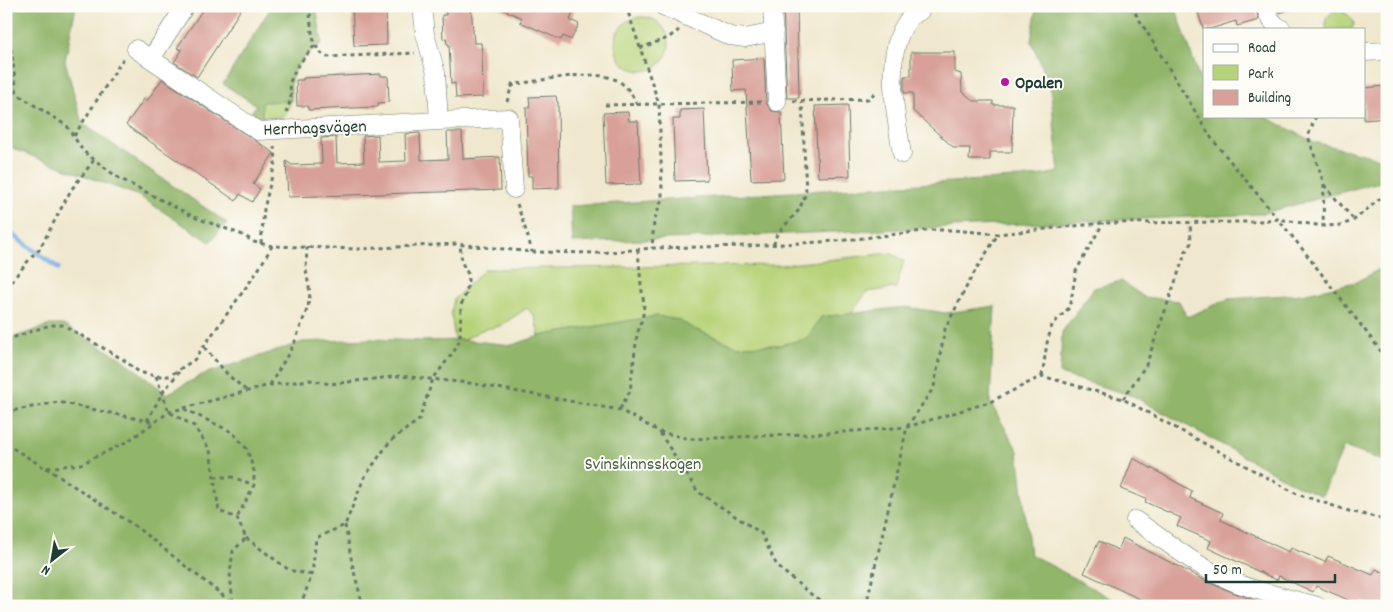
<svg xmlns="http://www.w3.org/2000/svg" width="1393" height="612" font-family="Dekko,sans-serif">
  <rect width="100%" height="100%" fill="#fdfcf7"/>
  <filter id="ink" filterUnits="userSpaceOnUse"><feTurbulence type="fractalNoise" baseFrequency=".02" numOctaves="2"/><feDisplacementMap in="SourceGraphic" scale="10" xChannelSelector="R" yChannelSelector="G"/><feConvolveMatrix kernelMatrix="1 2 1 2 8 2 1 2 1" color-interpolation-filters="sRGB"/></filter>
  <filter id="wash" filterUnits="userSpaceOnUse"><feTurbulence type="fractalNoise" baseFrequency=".0096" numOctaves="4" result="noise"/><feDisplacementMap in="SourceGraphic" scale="20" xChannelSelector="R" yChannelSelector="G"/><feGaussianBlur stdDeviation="1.12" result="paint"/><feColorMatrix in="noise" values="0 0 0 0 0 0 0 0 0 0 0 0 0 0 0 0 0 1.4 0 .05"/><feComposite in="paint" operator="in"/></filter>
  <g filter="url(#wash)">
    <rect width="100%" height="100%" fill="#f0e8ce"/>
    <!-- green -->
    <path fill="#b7d379" stroke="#6b8856" d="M1336 11C1344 11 1352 16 1354 24L1352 29H1326V18L1332 13Z
      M615 44a27 27 0 1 1 54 0a27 27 0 1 1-54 0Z
      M291 101 285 116 262 117 261 102Z
      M891 253 904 261 896 288 867 292 851 314 821 317 807 339 779 345 737 346 694 329 678 320 657 316 539 336 535 317 527 308 500 326 481 330 464 340H455L451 314 454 299 485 269 781 265Z"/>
    <!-- forest -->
    <path fill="#91b569" stroke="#58794e" d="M6 6H76L65 61 82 123 227 223 210 242 139 196 16 150 6 143Z
      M269 6H316L322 43C309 53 295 63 291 80 290 87 292 94 291 101L262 102V117L258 119 248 118 256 105 223 84 270 9Z
      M1037 6H1175L1202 86 1204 87V116H1264L1314 142 1387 160V180L1261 214 572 243 570 206 1031 177 1059 172 1050 85 1031 41Z
      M1387 265V462L1344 447 1322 496 1298 486 1133 396 1060 374 1062 332 1094 288 1121 281 1144 297 1179 301 1187 317 1228 299 1302 294 1356 282Z
      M995 306 990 402 1018 451 1030 554 1125 606H6V340L50 325H63L124 360 167 394 204 374 303 342 372 339 420 341 464 340 512 345 539 336 657 316 678 320 694 329 737 346 779 345 807 339 821 317 906 307 946 313Z"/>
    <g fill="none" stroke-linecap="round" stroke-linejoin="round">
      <!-- stream -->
      <path stroke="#77ade5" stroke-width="5" d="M6 230 58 268"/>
    </g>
    <g id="blocks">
      <!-- building -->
      <path fill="#d8a098" d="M205 6H243L197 77 174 62 182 50 177 48Z
        M352 6H386L387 45 354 46Z
        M445 6H471L474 43H481L482 53 483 97 456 98 455 83 451 84 449 44H447L446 38 443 39 442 15H446Z
        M495 6H576L570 20 579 24 571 40 563 36 561 40 520 22 522 18Z
        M783 6H797L799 98H787Z
        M1196 6H1255L1259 20 1237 26 1236 21 1210 29H1204V31Z
        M1276 6H1291V9L1280 13Z
        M911 52H955V72L961 74 962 91 974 101H993V105H1013L1012 152H990V160H969L970 148H954L913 111V93H904V76H911Z
        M764 58 766 103 772 111 781 112 784 179 751 180 746 90 733 91 732 60Z
        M381 74V76H388L389 102 378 103V107L308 110V106H297L296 80H303V78Z
        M162 79 274 153 253 184 260 189 252 202 240 194 236 201 126 125 144 99 147 101Z
        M1385 86 1387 118 1364 120V88Z
        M556 96 557 102H558L559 188 532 189V176H528L526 108H530L529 97Z
        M848 105 850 176 818 177 815 106Z
        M704 109 707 180 675 181 673 119H680V110Z
        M628 112 629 121H638L641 184 606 185 603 113Z
        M447 132H462L463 159 500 157 501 190 288 197 286 161 292 165 322 164 321 138 336 137 337 163 364 162 363 136 378 135 379 162 406 161 405 134 420 133 421 160 448 159Z
        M1133 458 1192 491 1190 498 1223 513 1221 520 1289 552 1291 548 1325 562 1328 556 1373 575 1376 569 1387 574V606H1375L1362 601 1360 605 1316 586 1313 592 1279 576 1277 580 1208 548 1211 541 1177 526 1181 518 1145 502 1146 499 1121 489Z
        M1123 538 1212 584 1268 606H1155L1084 573 1099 541 1118 550Z"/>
    </g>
  </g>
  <g filter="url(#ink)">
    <use href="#blocks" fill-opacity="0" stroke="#68796a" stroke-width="1"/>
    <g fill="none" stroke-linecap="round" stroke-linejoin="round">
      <defs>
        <path id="minor" d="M185 6 151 59 258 131 439 121 436 73 425 34 422 6
          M663 6 730 36 745 38 774 32
          M772 6 777 102
          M1265 6C1268 16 1273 25 1282 29
          M136 49 151 59
          M1364 52 1387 51
          M439 121 509 118 514 189
          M902 154C896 115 882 54 908 20 910 16 916 14 920 11V6
          M1135 520C1165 540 1195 566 1229 580 1257 592 1288 598 1317 606"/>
      </defs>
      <!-- minor casing -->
      <use href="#minor" stroke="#68796a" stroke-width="19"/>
      <!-- path -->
      <path stroke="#68796a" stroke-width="3" stroke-dasharray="4 4" stroke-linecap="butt" d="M309 6C312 23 309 48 327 57L415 53
        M626 6 659 104 662 189V199L654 221 652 248
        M1131 6 1212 139 1300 246 1387 359
        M6 9 17 94
        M640 48 668 38 679 30
        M6 87 67 126 83 151 117 177 194 217 243 235 254 242 272 246 358 249 456 244 532 252 599 253 652 248 747 246 837 241 933 230H953L998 234 1103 223 1251 222 1277 219 1323 226 1342 225 1354 220 1387 193
        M511 87 516 84C541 81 591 69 614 79 625 83 632 94 637 104
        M793 101 868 99 877 91
        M507 102 513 81
        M605 105 762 102
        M286 113 291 99 290 82 294 73 298 65 315 45
        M1316 116 1308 136 1324 184 1323 226
        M74 136 123 59
        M1324 185 1354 220
        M517 204 528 237 532 252
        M261 244 264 209 276 159 274 147
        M774 245 775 238 778 233 799 210 806 193 802 101
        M6 288 33 255 39 250 71 190 94 160
        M6 340 50 325H63L124 360 139 372 155 376H169L194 360 257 272 272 246
        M204 347 228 375 247 391
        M156 376 169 412 194 426 210 450 219 511 237 518 246 538 233 551 230 573 233 604
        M1042 376 1047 343 1052 325 1070 307 1076 271 1103 223
        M270 385 294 344 308 307 310 293 306 270 307 247
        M1123 399 1146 365 1186 251 1191 243 1190 222
        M184 409 232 432 247 449 254 471V485L237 518
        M620 409 630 391 637 335 643 315 644 304 641 285 638 250
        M6 412 58 402 153 422
        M147 421 163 392 179 372
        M660 433 698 492 761 533 777 566 808 592 828 606
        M6 444 45 468 81 464 128 441 169 412 270 385 310 380 330 384 400 376 469 383 620 410 660 432 690 439 829 433 907 427 990 402 1042 376 1123 399 1297 494 1349 511 1387 520
        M46 468 135 526 236 606
        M214 477H232L254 485
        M345 525 353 568 363 606
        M246 538 289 570 312 575
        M300 606 312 575 316 538 345 525 364 478 390 441 419 420 433 379 457 347 460 338 461 305 466 294 468 282V274L462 263 460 244
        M866 606 907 427 934 387 945 329 971 278 998 234"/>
      <!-- minor -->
      <use href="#minor" stroke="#fff" stroke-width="18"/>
    </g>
  </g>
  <!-- markers -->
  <circle fill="#b5179e" stroke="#fdfcf7" stroke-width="2" cx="1005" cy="82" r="5"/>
  <g text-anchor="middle" stroke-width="4" stroke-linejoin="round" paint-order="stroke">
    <!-- poi labels -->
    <g font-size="18" font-weight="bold" fill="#1f3d34" stroke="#fdfcf7" text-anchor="start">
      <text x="1015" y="88">Opalen</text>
    </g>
    <!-- street labels -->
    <g font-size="18" fill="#1f3d34" stroke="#fdfcf7">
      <text transform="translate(315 127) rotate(-2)" y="6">Herrhagsvägen</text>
    </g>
    <!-- park labels -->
    <g font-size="18" fill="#456245" stroke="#fdfcf7">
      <text x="643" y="469">Svinskinnsskogen</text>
    </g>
  </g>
  <!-- margin -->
  <rect width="1393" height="612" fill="none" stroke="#fdfcf7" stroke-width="25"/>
  <!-- legend -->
  <rect x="1203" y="28" width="162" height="90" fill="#fdfcf7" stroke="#a4b0a9"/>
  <rect x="1213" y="44" width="25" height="8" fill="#ffffff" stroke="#a4b0a9"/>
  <text x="1248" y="52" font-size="15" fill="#1f3d34">Road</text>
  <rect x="1213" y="65" width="25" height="15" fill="#b7d379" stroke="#a4b0a9"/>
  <text x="1248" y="78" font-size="15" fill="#1f3d34">Park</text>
  <rect x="1213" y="90" width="25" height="15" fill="#d8a098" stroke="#a4b0a9"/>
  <text x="1248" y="102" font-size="15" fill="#1f3d34">Building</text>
  <!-- north arrow -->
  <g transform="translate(52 560) rotate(211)" stroke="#fdfcf7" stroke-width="4" paint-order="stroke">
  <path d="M0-4L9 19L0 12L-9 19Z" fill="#1f3d34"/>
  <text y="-8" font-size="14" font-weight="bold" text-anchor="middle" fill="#1f3d34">N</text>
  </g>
  <!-- scale -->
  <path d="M1206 574v8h129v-8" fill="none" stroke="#1f3d34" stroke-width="2.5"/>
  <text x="1213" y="574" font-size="15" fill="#1f3d34" stroke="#fdfcf7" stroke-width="4" paint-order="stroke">50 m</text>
</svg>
